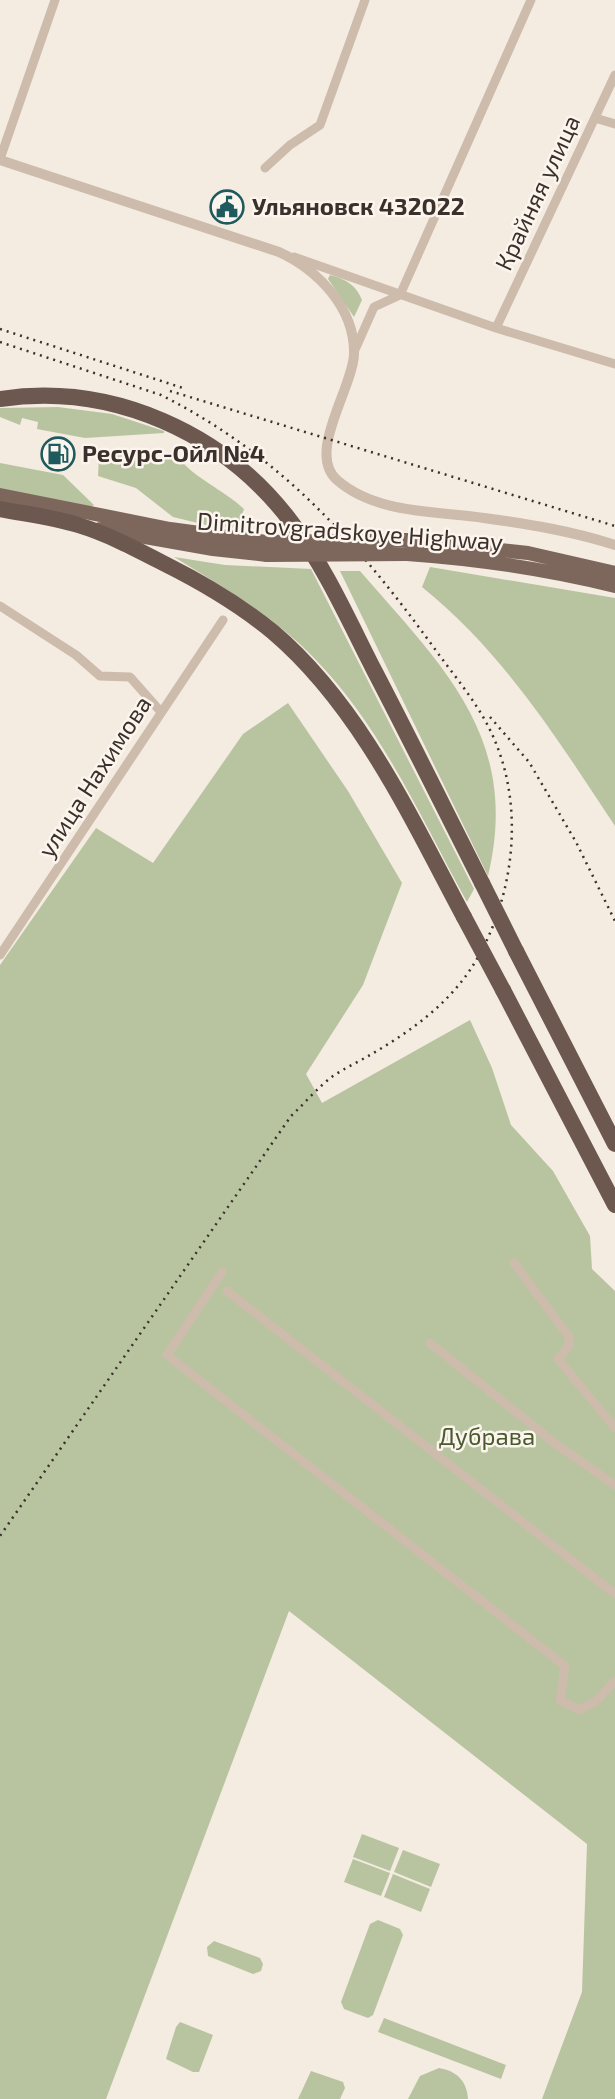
<svg xmlns="http://www.w3.org/2000/svg" width="615" height="2099" font-family="'Exo 2',sans-serif">
  <rect width="100%" height="100%" fill="#f4ebe1"/>
  <!-- green -->
  <path fill="#b8c4a0" d="M330 275C346 279 356 285 362 300L354 317 328 279Z
    M58 407 112 414 164 431V433L85 438 37 429 38 422 22 418 20 425 0 417V408Z
    M169 452 177 454C186 474 226 491 244 509L237 528 214 527 173 517 136 488 98 476 99 458C113 452 145 455 159 460Z
    M0 463 63 475 94 505 90 508 0 489Z
    M174 557 225 565 311 569 474 889 467 902C422 820 382 728 315 659 274 616 224 588 174 557Z
    M430 567 615 598V826C558 740 504 653 422 587Z
    M340 571H360C443 667 521 738 488 876Z
    M288 703 348 791 402 883 363 985 306 1074 322 1103 470 1020 492 1068 511 1125 553 1171 590 1236 592 1269 615 1291V2099H542L582 1992 587 1844 289 1611 106 2099H0V965L96 828 153 863 243 734Z
    M362 1834 399 1848 390 1871 353 1857Z
    M403 1850 440 1864 431 1887 394 1872Z
    M353 1859 390 1873 381 1896 344 1882Z
    M393 1874 430 1889 421 1912 384 1897Z
    M378 1920 400 1929 403 1935 373 2015 368 2018 344 2009 341 2002 370 1924Z
    M214 1941 260 1958 263 1964 261 1971 253 1974 208 1956 207 1947Z
    M384 2018 506 2065 501 2079 378 2032Z
    M180 2022 213 2035 199 2072H193L166 2059 176 2027Z
    M439 2068C457 2071 467 2081 468 2099H408L420 2076Z
    M311 2071 343 2082 345 2088 340 2099H298Z"/>
  <g fill="none" stroke-linecap="round" stroke-linejoin="round">
    <!-- minor -->
    <path stroke="#cdbbac" stroke-width="9" d="M595 118 615 124
      M0 159 55 0
      M265 168 290 145 320 125 365 0
      M294 257 496 328 615 364
      M400 295 531 0
      M496 328 615 75
      M354 352 374 307 400 295
      M0 606 76 655 100 676 130 677 161 712
      M0 955 223 620
      M514 1263 569 1337V1346L558 1359 615 1428
      M222 1272 167 1355 565 1666 560 1700 579 1710 596 1701 615 1681
      M227 1291 615 1594
      M430 1343 557 1445 615 1485"/>
    <!-- tertiary -->
    <path stroke="#cdbbac" stroke-width="10" d="M0 160 279 252C318 270 355 308 354 354 353 388 306 453 337 480 376 514 436 511 484 518 529 524 572 531 615 545"/>
    <!-- primary -->
    <path stroke="#7d675c" stroke-width="14" d="M0 495 170 529 266 542
      M100 529 213 549 267 555
      M407 540 528 553 615 573
      M407 554C478 559 546 569 615 586"/>
    <!-- trunk -->
    <path stroke="#6c584f" stroke-width="16" d="M0 399C112 382 225 433 292 523 325 567 349 621 374 670 411 741 446 812 482 883
      M0 509C26 514 53 517 78 525 108 534 138 550 165 564 203 583 240 605 273 632 360 706 411 818 464 917
      M516 951 615 1144
      M503 990 615 1205"/>
    <!-- rail -->
    <path stroke="#3b302b" stroke-width="2.5" stroke-dasharray="2 5" stroke-linecap="butt" d="M0 329 183 388
      M0 342 161 395C282 456 359 544 437 652 459 682 484 711 497 746 525 817 512 907 470 970 445 1007 408 1033 370 1055 358 1062 345 1068 333 1076 318 1087 305 1103 291 1116L0 1536
      M170 391 615 526
      M490 717 529 762 576 842 615 921"/>
    <!-- primary-bridge -->
    <path stroke="#7d675c" stroke-width="14" d="M266 542 407 540
      M267 555 407 554"/>
    <!-- trunk-bridge -->
    <path stroke="#6c584f" stroke-width="16" d="M482 883 516 951
      M464 917 503 990"/>
  </g>
  <!-- icons -->
  <defs>
    <symbol id="civic-ring" viewBox="-11 -11 22 22"><circle r="9.5" fill="#fbf5ee" stroke="#1f5a5e" stroke-width="1.5"/><path d="M-.6-6.5H3V-4.5H.6V-3L4-1V1h2V6H-6V1h2V-1L-.6-3ZM-1.2 2.5V6h2.4V2.5Z" fill="#1f5a5e"/></symbol>
    <symbol id="fuel-ring" viewBox="-11 -11 22 22"><circle r="9.5" fill="#fbf5ee" stroke="#1f5a5e" stroke-width="1.5"/><path d="M-5.5-6h7V0h2V4h1.3V-2.5L3-4.5l.8-.8L6-3V5H2.5V1h-1V6h-7ZM-4.2-4.7v3.2H.2V-4.7Z" fill="#1f5a5e"/></symbol>
  </defs>
  <g fill-rule="evenodd">
    <use href="#civic-ring" x="208" y="188" width="38" height="38"/>
    <use href="#fuel-ring" x="39" y="435" width="38" height="38"/>
  </g>
  <g text-anchor="middle" stroke-width="5" stroke-linejoin="round" paint-order="stroke">
    <!-- street labels -->
    <g font-size="24" fill="#3b302b" stroke="#fbf5ee">
      <text transform="translate(538 193) rotate(-65)" y="8">Крайняя улица</text>
      <text transform="translate(350 532) rotate(4)" y="8">Dimitrovgradskoye Highway</text>
      <text transform="translate(95 777) rotate(-57)" y="8">улица Нахимова</text>
    </g>
    <!-- poi labels -->
    <g font-size="24" font-weight="bold" fill="#3b302b" stroke="#fbf5ee" text-anchor="start">
      <text x="252" y="215">Ульяновск 432022</text>
      <text x="82" y="462">Ресурс-Ойл №4</text>
    </g>
    <!-- park labels -->
    <g font-size="24" fill="#4a5a2e" stroke="#fbf5ee">
      <text x="487" y="1445">Дубрава</text>
    </g>
  </g>
</svg>
